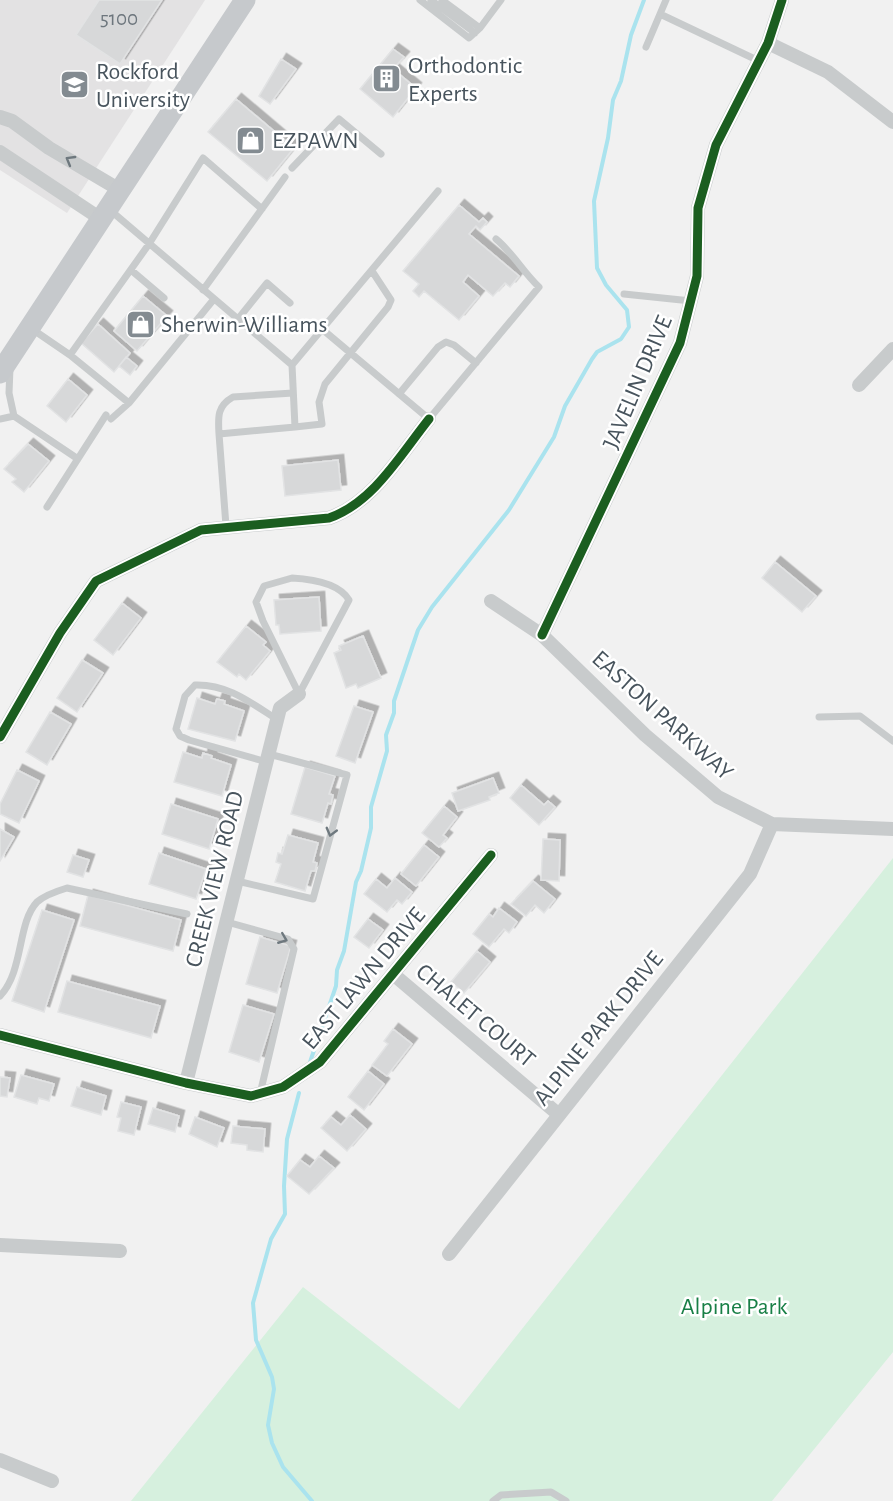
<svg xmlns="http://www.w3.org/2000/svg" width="893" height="1501" font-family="'Alegreya Sans',sans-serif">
  <defs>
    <filter id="shadow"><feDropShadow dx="5.5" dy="-5.5" stdDeviation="0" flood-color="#0004"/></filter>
  </defs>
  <rect width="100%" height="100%" fill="#f1f1f1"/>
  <!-- education -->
  <path fill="#e3e2e3" d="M0 0H205L67 213 0 170Z"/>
  <!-- green -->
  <path fill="#d6f0de" d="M893 858V1352L772 1501H131L303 1287 459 1409Z"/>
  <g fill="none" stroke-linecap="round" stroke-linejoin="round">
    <!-- stream -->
    <path stroke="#aae3ee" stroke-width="4" d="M309 1065 336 986 337 970 344 951 356 882 361 871 371 828V807L387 751 386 735 394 713V701L418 630 432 607 509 510 554 437 565 406 592 359 597 352 621 339 629 327 627 310 606 285 597 268 594 201 608 138 613 100 621 81 631 35 644 0
      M299 1093 287 1139 284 1186 285 1214 271 1239 253 1303 256 1340 272 1377 274 1389 268 1425 272 1443 283 1467 312 1501"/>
  </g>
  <!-- building -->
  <path fill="#d7d8d9" stroke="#e2e3e4" stroke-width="1.5" filter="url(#shadow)" d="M99 0H162L120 64 76 35Z
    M393 49 404 57 393 69 416 88 393 117 360 89Z
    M281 59 296 69 270 104 259 96Z
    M236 99 294 148 267 181 208 132Z
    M459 205 479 222 483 218 487 222 480 230 476 226 469 234 519 276 510 287 505 283 493 296 468 275 463 282 479 296 459 320 424 291 419 297 413 291 419 284 403 271Z
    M143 296 167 316 137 351 114 331Z
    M98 324 130 353 114 372 81 343Z
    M126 357 137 366 130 375 119 366Z
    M68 379 87 395 66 422 47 406Z
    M28 444 49 461 24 492 12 482 16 479 4 469Z
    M338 460 341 490 285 496 282 466Z
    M775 562 816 596 802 612 762 578Z
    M319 597 321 631 280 634 279 625H276L274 600Z
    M122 603 141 618 113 655 94 640Z
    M246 626 266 642 263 645 270 651 246 680 239 674 237 677 217 662Z
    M363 636 381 678 358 688 356 684 346 688 334 653 341 650 339 646Z
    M82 660 103 673 77 712 57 698Z
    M197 698 215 704 217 699 225 701 224 704 244 711 235 741 188 729Z
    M354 706 373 712 355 763 336 756Z
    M50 712 71 724 47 765 26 752Z
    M183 752 202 758 203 753 212 756 211 758 231 765 222 796 174 782Z
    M305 767 335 776 329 794 333 795 331 804 328 803 322 823 291 814Z
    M17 770 39 781 19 823 0 814V804Z
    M493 778 499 793 489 797 490 800 458 811 452 793Z
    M521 785 544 805 548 801 555 807 539 825 510 798Z
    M171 804 218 819 209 849 162 834Z
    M444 806 457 817 443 835 447 838 439 847 422 833Z
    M0 829 14 837 0 861Z
    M288 835 318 843 313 862 317 863 315 871H311L305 891 275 882 281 864 276 862 278 853 282 854Z
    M543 839 560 840 559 881 541 880Z
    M424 845 439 857 416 886 401 874Z
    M159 853 206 869 196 899 149 884Z
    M73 855 89 860 83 877 67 872Z
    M395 878 412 892 402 904 397 900 387 912 364 894 376 879 387 888Z
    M533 881 555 899 544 913 535 905 526 916 511 904Z
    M88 895 181 920 173 951 80 926Z
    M499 908 517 922 509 933 504 929 489 947 473 934 489 914 493 917Z
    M42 910 74 920 44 1012 12 1001Z
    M368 919 383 930 369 948 354 937Z
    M260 937 291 946 277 993 246 984Z
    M477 951 490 962 464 993 451 982Z
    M67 981 160 1006 151 1038 58 1012Z
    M243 1005 274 1014 259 1062 229 1052Z
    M393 1029 412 1044 387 1076 372 1065 388 1044 384 1041Z
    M368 1071 384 1084 364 1110 348 1097Z
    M21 1075 54 1084 49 1101 39 1098 37 1104 14 1097Z
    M0 1077 10 1078 7 1097 0 1096Z
    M77 1087 106 1096 101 1115 71 1106Z
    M121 1102 141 1107 134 1135 118 1131 121 1118 117 1117Z
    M153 1108 179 1116 175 1132 148 1124Z
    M350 1115 366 1129 347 1151 321 1128 331 1117 341 1125Z
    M195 1117 224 1128 217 1147 189 1134Z
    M233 1126 265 1129 263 1152 247 1150V1145L231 1143Z
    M319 1156 334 1168 309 1194 287 1176 300 1160 310 1167Z"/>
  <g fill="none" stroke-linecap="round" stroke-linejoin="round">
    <!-- service -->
    <path stroke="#c8cbcc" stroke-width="7" d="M420 0 469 38 480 28 501 0
      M431 0 475 33
      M442 0 480 28
      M660 14 759 61
      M646 47 666 0
      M292 168 339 119 381 154
      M110 210 292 365
      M131 270 164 298
      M203 290 285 177
      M624 294 691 301
      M214 299 129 403 70 355 149 244 203 158 262 209
      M238 319 267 283 290 303
      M32 329 70 355
      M322 329 429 419 539 287C523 272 513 253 496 239
      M10 368 9 393 14 416
      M399 394 438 347 446 342 454 345 476 363
      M0 419 14 416 78 459
      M111 419 129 403
      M295 427 322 424 319 402 325 384 388 307 391 300 372 271
      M219 434C218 417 217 406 233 397L293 393
      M47 507 106 415
      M226 526 219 434 295 427 292 365 438 191
      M292 578C310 579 339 583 349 600L299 694 263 621 256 602 264 586Z
      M819 717 860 716 893 741
      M267 762 189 740 180 736 176 729 185 696 195 685C228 684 251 703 278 720
      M237 881 313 899 347 775 269 754
      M227 922 288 939 294 949 260 1094
      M0 996C24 971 17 923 37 902 45 895 57 891 67 888L187 914
      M493 1501 501 1495 551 1492 566 1501"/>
    <!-- minor -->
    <path stroke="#c8cbcc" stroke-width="14" d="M768 43 828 72 893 122
      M0 117 12 121 49 148 120 190
      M0 152 101 219
      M859 385 893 349
      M491 601 542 635 645 735 718 797 772 824 893 829
      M542 635 680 343 697 276 698 208 716 145 768 43 782 0
      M0 737 60 633 96 581 201 530 329 518C373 503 401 454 429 419
      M393 974 558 1114
      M0 1035 186 1083 251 1096 283 1087 320 1062 491 855
      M186 1083 280 708 299 694
      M0 1245 120 1251
      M449 1254 750 874 772 824
      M0 1460 52 1481"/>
    <!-- primary -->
    <path stroke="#c6c9cc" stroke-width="21" d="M0 373 245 0"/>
    <defs>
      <path id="cycleway" d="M542 635 680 343 697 276 698 208 716 145 768 43 782 0
        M0 737 60 633 96 581 201 530 329 518C373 503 401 454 429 419
        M0 1035 186 1083 251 1096 283 1087 320 1062 491 855"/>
    </defs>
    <!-- cycleway casing -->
    <use href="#cycleway" stroke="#fff" stroke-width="13"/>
    <!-- cycleway -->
    <use href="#cycleway" stroke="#1b5e20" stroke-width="9"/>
  </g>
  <!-- one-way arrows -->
  <defs><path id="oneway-chevron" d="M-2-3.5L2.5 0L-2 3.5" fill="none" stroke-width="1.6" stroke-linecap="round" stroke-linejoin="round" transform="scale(1.5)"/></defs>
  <g stroke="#6e787e">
    <use href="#oneway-chevron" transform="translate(70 160) rotate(-150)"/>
    <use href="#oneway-chevron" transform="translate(331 832) rotate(105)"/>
    <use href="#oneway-chevron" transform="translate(283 939) rotate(22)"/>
  </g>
  <!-- icons -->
  <defs>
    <symbol id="building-square" viewBox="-11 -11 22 22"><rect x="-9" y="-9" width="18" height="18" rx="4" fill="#838b91" stroke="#fff"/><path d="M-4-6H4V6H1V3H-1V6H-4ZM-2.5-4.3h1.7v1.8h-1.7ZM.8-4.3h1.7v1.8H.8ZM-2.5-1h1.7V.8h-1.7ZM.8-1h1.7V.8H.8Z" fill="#fff"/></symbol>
    <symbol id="university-square" viewBox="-11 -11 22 22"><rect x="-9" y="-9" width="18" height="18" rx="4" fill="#838b91" stroke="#fff"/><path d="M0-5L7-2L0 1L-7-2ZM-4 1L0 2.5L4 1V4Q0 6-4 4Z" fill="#fff"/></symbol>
    <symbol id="shop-square" viewBox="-11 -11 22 22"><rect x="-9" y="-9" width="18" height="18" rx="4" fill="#838b91" stroke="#fff"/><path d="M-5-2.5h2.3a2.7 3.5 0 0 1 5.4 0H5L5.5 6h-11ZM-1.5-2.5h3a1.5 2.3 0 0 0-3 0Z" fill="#fff"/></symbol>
  </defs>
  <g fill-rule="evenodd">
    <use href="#building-square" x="370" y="62" width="33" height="33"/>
    <use href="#university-square" x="58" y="68" width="33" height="33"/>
    <use href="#shop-square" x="234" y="124" width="33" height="33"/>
    <use href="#shop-square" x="124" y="308" width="33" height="33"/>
  </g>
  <g text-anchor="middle" stroke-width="5" stroke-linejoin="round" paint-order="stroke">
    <!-- number labels -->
    <g font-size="21" fill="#6d767d">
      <text x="119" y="25">5100</text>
    </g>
    <!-- poi labels -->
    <g font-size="24" fill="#48545d" stroke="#fff" text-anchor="start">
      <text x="408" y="73">Orthodontic<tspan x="408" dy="28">Experts</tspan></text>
      <text x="96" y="79">Rockford<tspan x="96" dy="28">University</tspan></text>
      <text x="272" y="148">EZPAWN</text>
      <text x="161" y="332">Sherwin-Williams</text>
    </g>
    <!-- street labels -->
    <g font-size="24" fill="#48545d" stroke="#fff">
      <text transform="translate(637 382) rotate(-67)" y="8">JAVELIN DRIVE</text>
      <text transform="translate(663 715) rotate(42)" y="8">EASTON PARKWAY</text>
      <text transform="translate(214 879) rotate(-76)" y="8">CREEK VIEW ROAD</text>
      <text transform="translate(363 978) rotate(-50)" y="8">EAST LAWN DRIVE</text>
      <text transform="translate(476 1015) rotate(40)" y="8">CHALET COURT</text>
      <text transform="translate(598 1028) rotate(-51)" y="8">ALPINE PARK DRIVE</text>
    </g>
    <!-- park labels -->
    <g font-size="24" fill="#187f46" stroke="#fff">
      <text x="734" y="1314">Alpine Park</text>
    </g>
  </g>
</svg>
